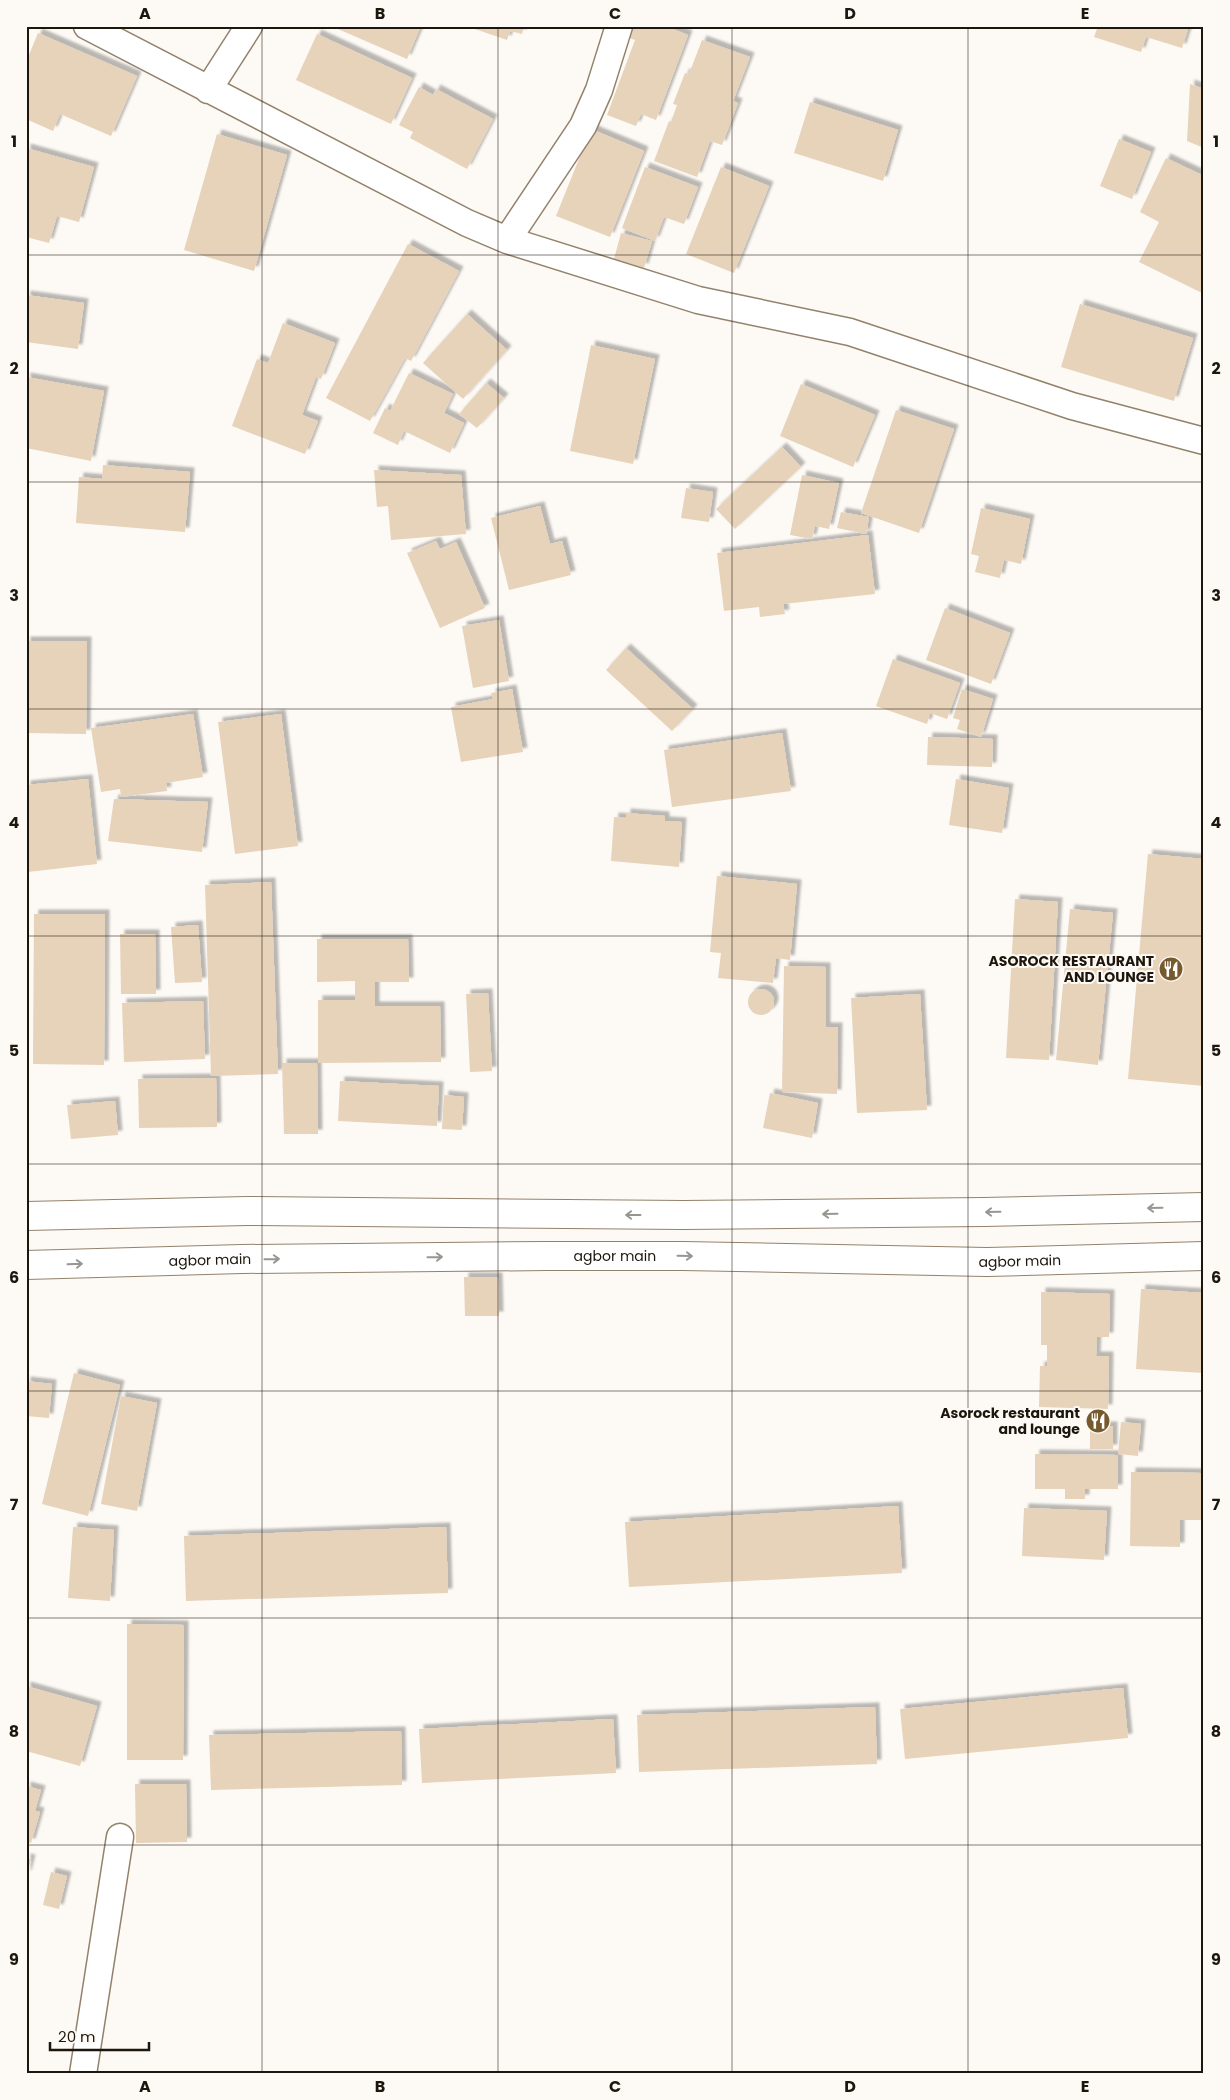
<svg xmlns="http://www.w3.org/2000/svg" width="1230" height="2100" font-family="Poppins,sans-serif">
  <defs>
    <filter id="shadow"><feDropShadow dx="4.5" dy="-4.5" stdDeviation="1" flood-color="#0004"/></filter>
  </defs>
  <rect width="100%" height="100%" fill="#fdf9f4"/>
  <!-- building -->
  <path fill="#e6d3ba" filter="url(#shadow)" d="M331 26H421L407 59Z
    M466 26H524L522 34 510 31 507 40Z
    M627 26H665L688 35 656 120 641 114 636 126 607 115 635 40 623 36Z
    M1098 26H1189L1182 48 1146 37 1141 52 1094 37Z
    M38 33 137 76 111 136 60 114 53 131 26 119V62Z
    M317 34 412 78 391 124 296 80Z
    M702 40 750 57 733 101 738 103 722 145 710 141 697 177 654 161 669 121 671 122 677 105 673 104 685 73 689 74Z
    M1190 84 1204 89V148L1187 141Z
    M419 87 433 95 436 89 493 119 467 169 410 138 413 132 399 125Z
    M810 102 898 130 883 181 794 153Z
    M591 129 644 151 610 237 556 216Z
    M217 134 287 155 254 271 184 250Z
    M1119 139 1151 152 1132 199 1100 186Z
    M26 148 94 167 79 222 57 216 49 243 26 237Z
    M1166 158 1204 176V289L1202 293 1139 262 1159 222 1140 212Z
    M645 167 698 187 684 224 664 217 655 241 622 228Z
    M721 167 769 186 734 273 686 254Z
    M621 233 652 241 644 268 614 259Z
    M408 244 459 271 411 361 405 358 370 421 326 398Z
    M26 295 84 303 78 349 26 342Z
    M1080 304 1193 338 1174 401 1061 367Z
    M467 314 507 350 463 399 423 363Z
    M283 323 335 343 321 379 316 377 302 415 318 421 305 454 232 426 257 359 268 363Z
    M591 345 655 359 633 464 570 451Z
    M409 373 453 394 444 413 464 423 450 453 404 431 398 445 373 433 385 408 390 411Z
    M26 377 104 391 91 461 26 448Z
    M486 383 504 398 477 428 459 414Z
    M801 384 875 415 853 467 780 436Z
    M896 410 954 429 919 533 861 513Z
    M782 447 801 467 735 529 716 509Z
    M103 465 190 472 185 532 76 523 79 477 102 479Z
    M374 470 461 475 466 534 391 540 388 506 377 507Z
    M802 475 839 483 829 529 815 526 812 539 790 535Z
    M686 488 713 492 709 522 681 518Z
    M540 506 550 544 562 541 571 575 509 590 491 518Z
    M981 508 1030 519 1021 564 1004 560 1000 578 975 572 979 556 971 554Z
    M841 512 869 517 866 534 837 528Z
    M868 535 875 594 783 604 785 614 760 617 759 607 724 611 717 553Z
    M436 541 440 549 456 542 485 608 440 628 407 553Z
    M945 608 1010 633 991 684 926 660Z
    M499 620 509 681 473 688 462 626Z
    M26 641H87L86 734 26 733Z
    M626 648 693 709 672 731 606 670Z
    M893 659 960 683 947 719 930 713 927 724 876 706Z
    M512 689 523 752 461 762 451 707 493 699 491 693Z
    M962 689 993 699 981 737 957 729 960 720 953 718Z
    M193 714 203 777 166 783 167 791 121 797 120 789 101 792 91 728Z
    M281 714 298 846 235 854 218 722Z
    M782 733 791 791 672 807 664 750Z
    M928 737 993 739 992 767 927 765Z
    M88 779 97 864 28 872 26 856V785Z
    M956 779 1009 788 1002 833 949 825Z
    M114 799 208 802 202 852 108 841Z
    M626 813 665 816V821L682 822 679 867 611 861 614 817 626 818Z
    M1148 854 1204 859V1086L1128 1079Z
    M717 876 797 884 790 960 776 958 773 983 718 978 721 953 710 952Z
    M271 882 278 1074 211 1076 205 885Z
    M1015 899 1058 902 1049 1060 1006 1058Z
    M1070 909 1113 913 1098 1065 1056 1060Z
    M34 914H105L104 1065 33 1064Z
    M198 925 202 982 175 983 171 927Z
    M120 934H155L156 994H121Z
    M317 939H408L409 982H375V1006H440L441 1062 318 1063V1000H355V981L317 982Z
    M784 966 826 967V1027H838L837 1094 782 1092Z
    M748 1002a13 13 0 1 1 26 0a13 13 0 1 1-26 0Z
    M488 993 492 1071 470 1072 466 994Z
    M920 994 927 1110 857 1113 851 998Z
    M203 1001 205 1059 124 1062 122 1003Z
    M282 1063H317L318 1134H284Z
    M216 1078 217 1127 139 1128 138 1079Z
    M340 1081 439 1086 437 1126 338 1121Z
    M770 1093 818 1103 812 1138 763 1128Z
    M444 1095 464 1097 462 1130 442 1129Z
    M115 1101 118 1135 71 1139 67 1105Z
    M464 1277H498L499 1316H465Z
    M1141 1289 1204 1293V1373L1136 1369Z
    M1041 1292 1110 1294 1109 1337H1097L1096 1356H1109L1108 1409 1039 1407 1040 1366H1047V1345H1041Z
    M74 1373 120 1385 88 1516 42 1504Z
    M26 1381 52 1384 49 1418 26 1416Z
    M121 1396 157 1403 137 1511 101 1504Z
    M1121 1422 1141 1424 1138 1456 1118 1454Z
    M1090 1426H1113V1449H1090Z
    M1035 1454 1118 1455V1489H1085V1499H1065V1489H1035Z
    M1131 1472 1201 1473V1520H1180V1547L1130 1546Z
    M898 1506 902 1573 629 1587 625 1522Z
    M1024 1508 1107 1511 1104 1560 1022 1556Z
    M73 1527 114 1530 110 1601 68 1598Z
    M446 1527 448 1593 186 1601 184 1536Z
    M127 1624 184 1625 183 1760H127Z
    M26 1686 97 1706 80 1766 26 1751Z
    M1123 1688 1128 1738 905 1759 900 1709Z
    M875 1707 877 1764 639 1772 637 1715Z
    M613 1719 616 1773 422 1783 419 1729Z
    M401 1731 402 1785 211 1790 209 1735Z
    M135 1784H186L187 1842 136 1843Z
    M26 1786 41 1790 35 1811 40 1812 31 1843 26 1842Z
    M26 1858 31 1859 27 1875H26Z
    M51 1872 67 1876 59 1909 43 1905Z"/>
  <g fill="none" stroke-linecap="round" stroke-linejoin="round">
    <defs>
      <path id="minor" d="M87 26 467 223 507 240 698 300 850 332 1072 406 1204 441
        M208 90 249 26
        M507 240 583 126 599 90 619 26
        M83 2074 120 1837"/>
      <g id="secondary">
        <path d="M26 1216 247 1211 683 1215 984 1212 1204 1207"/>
        <path id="s1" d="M26 1265 242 1259 546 1256H683L987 1262 1204 1256"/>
      </g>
    </defs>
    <!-- minor casing -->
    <use href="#minor" stroke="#93826b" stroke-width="29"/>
    <!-- secondary casing -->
    <use href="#secondary" stroke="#93826b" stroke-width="30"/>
    <!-- minor -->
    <use href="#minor" stroke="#fff" stroke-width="26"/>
    <!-- secondary -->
    <use href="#secondary" stroke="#fff" stroke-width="28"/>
  </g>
  <!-- one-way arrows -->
  <defs><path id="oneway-shaft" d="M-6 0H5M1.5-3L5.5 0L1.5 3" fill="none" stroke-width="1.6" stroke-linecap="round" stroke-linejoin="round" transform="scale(1.25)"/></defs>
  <g stroke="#999692">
    <use href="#oneway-shaft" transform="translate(1155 1208) rotate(179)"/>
    <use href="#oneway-shaft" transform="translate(993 1212) rotate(179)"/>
    <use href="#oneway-shaft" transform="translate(830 1214) rotate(179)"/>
    <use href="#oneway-shaft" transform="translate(633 1215) rotate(-180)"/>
    <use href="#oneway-shaft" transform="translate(685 1256) rotate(1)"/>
    <use href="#oneway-shaft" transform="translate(435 1257) rotate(-1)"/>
    <use href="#oneway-shaft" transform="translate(272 1259) rotate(-1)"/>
    <use href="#oneway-shaft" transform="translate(75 1264) rotate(-2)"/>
  </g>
  <!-- grid -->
  <path fill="none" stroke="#1d160d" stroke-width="1" stroke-opacity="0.55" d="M262 26V2074M498 26V2074M732 26V2074M968 26V2074M26 255H1204M26 482H1204M26 709H1204M26 936H1204M26 1164H1204M26 1391H1204M26 1618H1204M26 1845H1204"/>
  <!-- icons -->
  <defs>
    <symbol id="restaurant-disc" viewBox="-11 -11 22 22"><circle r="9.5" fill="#77592e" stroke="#fdf9f4"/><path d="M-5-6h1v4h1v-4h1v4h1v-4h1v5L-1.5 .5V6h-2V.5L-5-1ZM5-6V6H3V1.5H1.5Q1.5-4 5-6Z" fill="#fff"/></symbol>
  </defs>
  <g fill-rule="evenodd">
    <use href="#restaurant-disc" x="1157" y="955" width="28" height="28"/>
    <use href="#restaurant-disc" x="1084" y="1407" width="28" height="28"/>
  </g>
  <g text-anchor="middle" stroke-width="4" stroke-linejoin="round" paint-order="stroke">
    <!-- poi labels -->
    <g font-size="14" font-weight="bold" fill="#1d160d" stroke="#fdf9f4" text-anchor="end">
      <text x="1154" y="966">ASOROCK RESTAURANT<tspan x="1154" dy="16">AND LOUNGE</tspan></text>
      <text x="1080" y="1418">Asorock restaurant<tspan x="1080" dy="16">and lounge</tspan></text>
    </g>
    <!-- street labels -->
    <g font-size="14" fill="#1d160d" stroke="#fdf9f4">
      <text dy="5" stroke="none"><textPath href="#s1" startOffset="589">agbor main</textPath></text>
      <text dy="5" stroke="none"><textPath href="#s1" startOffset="184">agbor main</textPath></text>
      <text dy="5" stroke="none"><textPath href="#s1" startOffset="994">agbor main</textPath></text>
    </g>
  </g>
  <!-- border -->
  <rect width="1230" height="2100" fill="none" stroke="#fdf9f4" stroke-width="55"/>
  <!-- scale -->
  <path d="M50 2042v8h99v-8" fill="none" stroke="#1d160d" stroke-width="2.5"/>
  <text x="58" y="2042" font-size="15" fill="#1d160d" stroke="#fdf9f4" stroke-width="4" paint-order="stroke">20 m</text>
  <rect x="28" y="28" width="1174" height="2044" fill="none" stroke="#1d160d" stroke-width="2"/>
  <g font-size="16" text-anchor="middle" font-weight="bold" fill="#1d160d">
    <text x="145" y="19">A</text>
    <text x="380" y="19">B</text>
    <text x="615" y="19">C</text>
    <text x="850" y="19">D</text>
    <text x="1085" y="19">E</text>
    <text x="14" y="147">1</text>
    <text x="1216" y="147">1</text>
    <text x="14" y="374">2</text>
    <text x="1216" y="374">2</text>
    <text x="14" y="601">3</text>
    <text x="1216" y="601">3</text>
    <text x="14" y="828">4</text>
    <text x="1216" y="828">4</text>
    <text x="14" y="1056">5</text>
    <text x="1216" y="1056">5</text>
    <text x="14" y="1283">6</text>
    <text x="1216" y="1283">6</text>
    <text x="14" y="1510">7</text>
    <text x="1216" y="1510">7</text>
    <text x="14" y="1737">8</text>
    <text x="1216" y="1737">8</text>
    <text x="14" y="1965">9</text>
    <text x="1216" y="1965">9</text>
    <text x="145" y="2092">A</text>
    <text x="380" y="2092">B</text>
    <text x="615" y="2092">C</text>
    <text x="850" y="2092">D</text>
    <text x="1085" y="2092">E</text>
  </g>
</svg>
